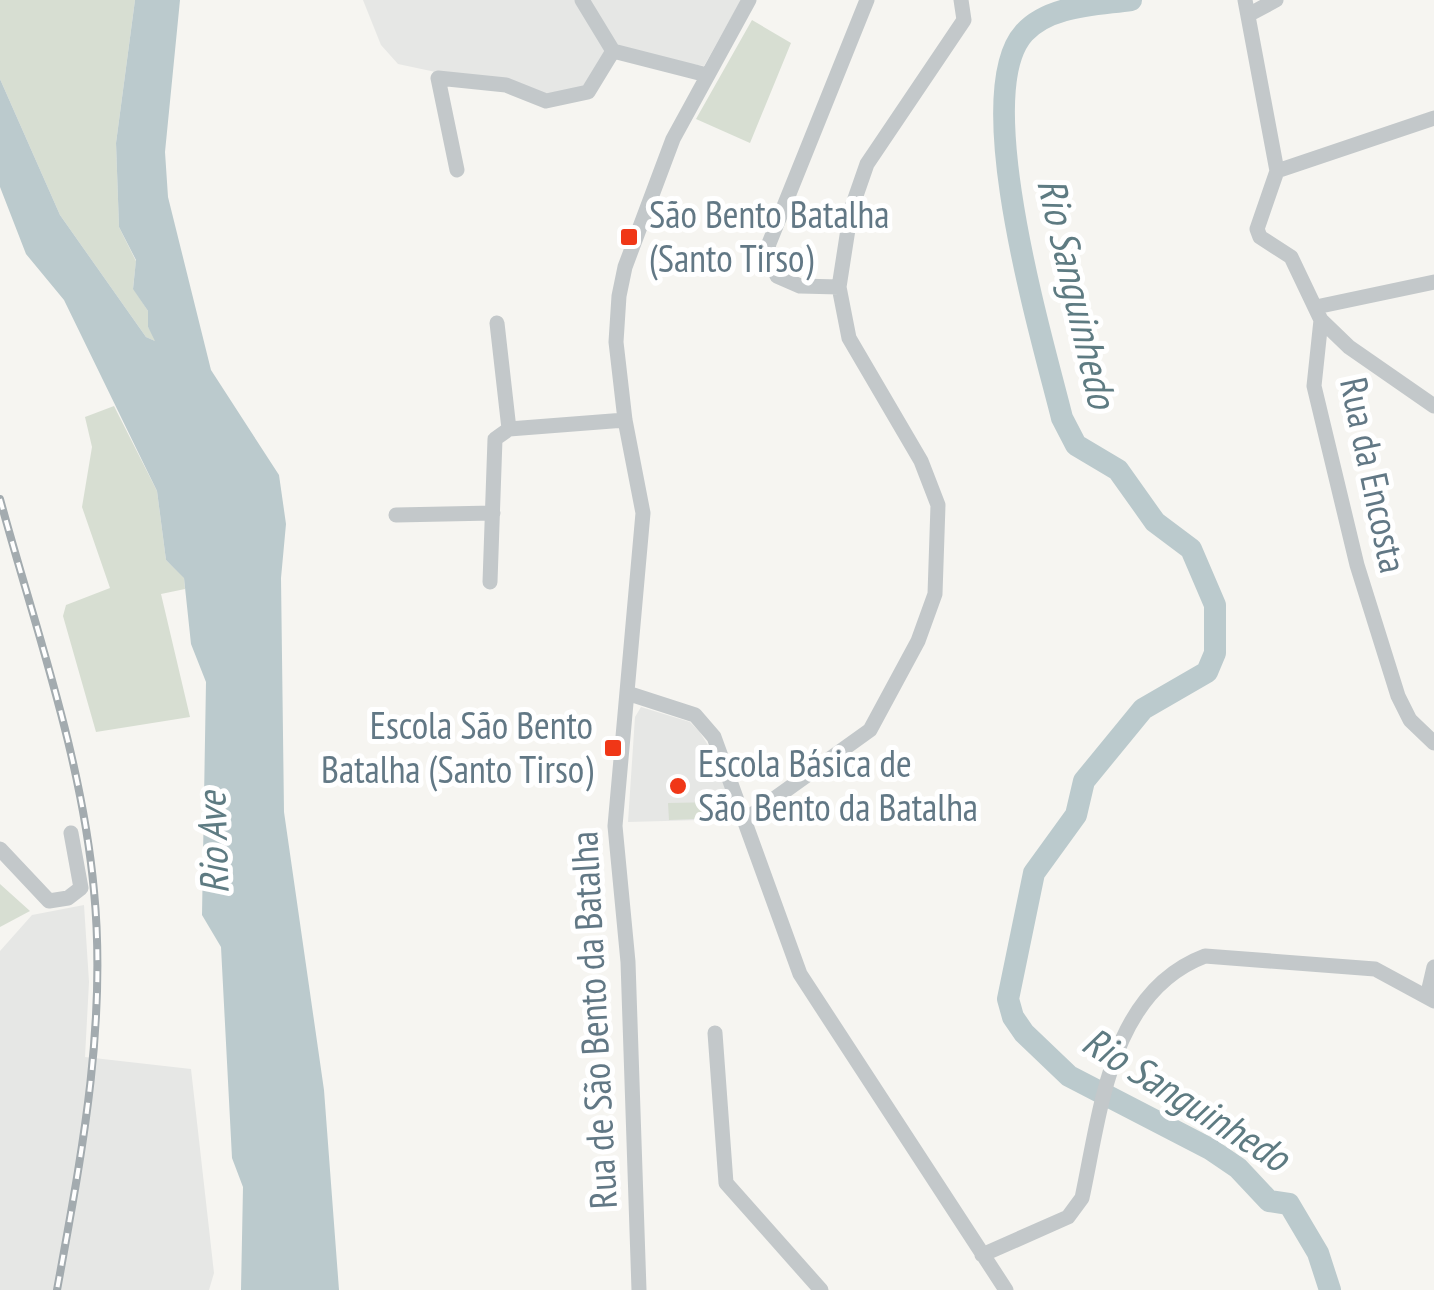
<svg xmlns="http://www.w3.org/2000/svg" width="1434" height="1290" font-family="'PT Sans Narrow',sans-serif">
  <rect width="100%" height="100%" fill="#f6f5f1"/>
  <!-- built -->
  <path fill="#e6e7e5" d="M363 0H741L704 66 622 53 589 94 547 103 506 87 398 64 381 45Z
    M641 707 690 722 699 731 713 753 737 819 628 822 635 717Z
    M84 905 89 982 85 1057 191 1069 214 1273 209 1290H0V951L32 915Z"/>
  <!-- green -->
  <path fill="#d7ded2" d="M0 0H135L116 143 119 227 136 261 133 288 148 311V327L157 342 146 337 60 215 0 79Z
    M752 20 791 43 750 143 696 119Z
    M114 406 157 491 166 560 184 577 185 589 161 594 190 717 96 732 63 616 66 605 110 588 82 507 92 447 85 417Z
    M718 802V818L669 820 668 803Z
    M0 884 30 911 0 927Z"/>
  <!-- water -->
  <path fill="#bbcacd" d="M135 0H180L165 152 168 197 211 370 279 475 286 524 281 578 284 812 324 1090 339 1290H241L243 1187 232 1158 221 947 202 915 206 682 191 644 184 578 166 560 157 491 64 300 26 254 0 187V79L60 215 146 337 155 341 148 327V311L133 289 136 260 119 227 116 143Z"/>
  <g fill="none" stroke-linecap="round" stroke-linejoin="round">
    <!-- river -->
    <path stroke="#bbcacd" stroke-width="22" d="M1131 0C1097 5 1049 5 1024 33 969 94 1043 341 1062 418L1076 445 1118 470 1155 522 1191 549 1215 605V653L1207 672 1143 709 1084 781 1076 815 1034 873 1008 999 1013 1017 1024 1033 1069 1076 1210 1149 1238 1168 1269 1201 1289 1204 1318 1253 1330 1290"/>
    <!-- minor -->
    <path stroke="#c3c8ca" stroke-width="15" d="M582 0 613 51 707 75
      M1245 0 1277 171 1257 229 1260 237 1291 257 1321 320 1314 386 1357 565 1398 696 1410 720 1434 743
      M1250 14 1276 0
      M457 170 438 78 506 85 546 101 588 92 613 51
      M1277 171 1434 118
      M839 287 800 286 777 276 768 246 867 0
      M1316 307 1434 282
      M1321 320 1349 347 1434 406
      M509 429 625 420
      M396 515 493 513
      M490 582 495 439 509 429 497 323
      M627 693 695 715 714 737 800 974 1006 1290
      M746 819 870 730 918 641 935 594 938 505 921 461 849 338 839 287 851 210 867 164 964 20 961 0
      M0 849 49 901 68 898 81 888 71 833
      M1427 997 1434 967
      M715 1033 726 1183 821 1290
      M982 1255 1068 1217 1082 1198C1101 1110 1110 992 1205 956L1375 969 1434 1001
      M639 1290 628 962 615 826 643 513 625 420 616 342 619 296 625 267 673 139 749 0"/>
    <defs>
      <path id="rail" d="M0 499C35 628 82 757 94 891 107 1026 81 1158 57 1290"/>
    </defs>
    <!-- rail casing -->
    <use href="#rail" stroke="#a3abaf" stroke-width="8"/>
    <!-- rail -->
    <use href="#rail" stroke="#fff" stroke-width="4" stroke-dasharray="11" stroke-linecap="butt"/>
  </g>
  <!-- markers -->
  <g fill="#f03717" stroke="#fff" stroke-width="4">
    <rect x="619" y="227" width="20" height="20" rx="5"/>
    <rect x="603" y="738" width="20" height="20" rx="5"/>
    <circle cx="678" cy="786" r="10"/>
  </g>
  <g text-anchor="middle" stroke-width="10" stroke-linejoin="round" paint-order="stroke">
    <!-- poi labels -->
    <g font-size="38" fill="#627885" stroke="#fff" text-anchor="start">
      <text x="649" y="228">São Bento Batalha<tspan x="649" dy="44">(Santo Tirso)</tspan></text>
      <text x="593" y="739" text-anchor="end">Escola São Bento<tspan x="593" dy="44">Batalha (Santo Tirso)</tspan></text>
      <text x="698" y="777">Escola Básica de<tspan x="698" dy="44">São Bento da Batalha</tspan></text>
    </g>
    <!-- street labels -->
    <g font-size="38" fill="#627885" stroke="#fff">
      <text transform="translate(1373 475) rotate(78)" y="13">Rua da Encosta</text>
      <text transform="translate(594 1020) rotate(-93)" y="13">Rua de São Bento da Batalha</text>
    </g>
    <!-- water labels -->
    <g font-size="40" font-style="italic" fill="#5e7b82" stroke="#fff">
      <text transform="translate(1077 293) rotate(77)" y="14">Rio Sanguinhedo</text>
      <text transform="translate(213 843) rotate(-92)" y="14">Rio Ave</text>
      <text transform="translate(1186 1099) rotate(32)" y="14">Rio Sanguinhedo</text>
    </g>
  </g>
</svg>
